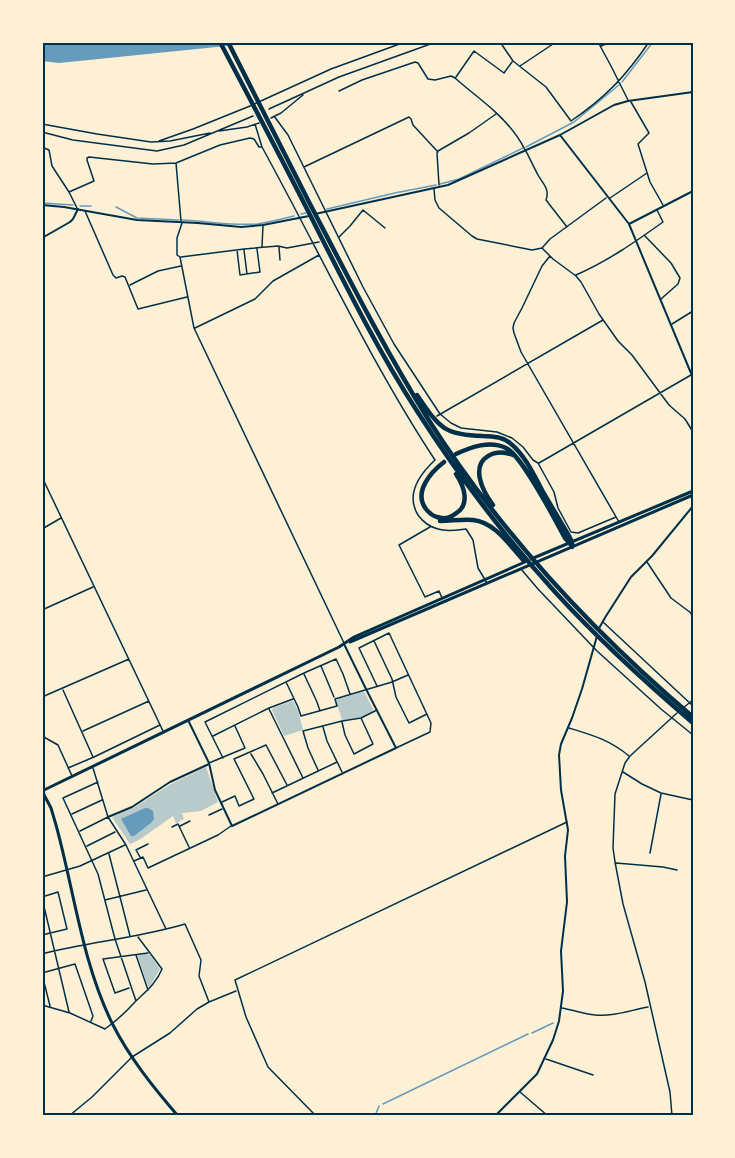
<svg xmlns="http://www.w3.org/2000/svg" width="735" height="1158" font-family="'Fira Sans',sans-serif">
  <rect width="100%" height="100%" fill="#fdf0d5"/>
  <!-- green -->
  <path fill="#b9caca" d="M363 692 365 693 373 709V711L362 717 342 720 336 701 338 699Z
    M292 701 294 702 298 710 303 730 284 736 272 710 273 708Z
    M206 767 218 802 201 811 182 813 184 819 176 823 173 816 139 840 130 844 112 817 133 808 171 784Z
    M147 954 150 955 160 969 150 986H148L138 957 139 955Z"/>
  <!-- water -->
  <path fill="#669bbc" d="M42 42H289L284 44H246L59 63 42 61Z
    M145 808H148L153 811 154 819 151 823 134 836H131L121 819Z"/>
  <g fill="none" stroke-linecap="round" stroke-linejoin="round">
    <!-- stream -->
    <path stroke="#669bbc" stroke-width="1.5" d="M622 82 653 42
      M526 147 574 122 619 85
      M440 184 459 179 523 148
      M400 192 436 185
      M42 203 73 205
      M80 206H91
      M116 207 137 218 179 220
      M327 209 399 192
      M301 214 306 213
      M182 220C207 221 232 226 257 224 270 222 282 219 294 216
      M532 1033 553 1023
      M383 1104 528 1034
      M375 1116 379 1106"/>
    <!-- minor -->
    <path stroke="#003049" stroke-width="1.5" d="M500 42 513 61 546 87 571 121C605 98 626 76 649 42
      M598 42 611 66 628 100
      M601 46 611 42
      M520 66 556 42
      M456 77 474 51 504 73 512 62
      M339 91 362 80 415 62 418 63 428 79 435 80 451 76 455 78C474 95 497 110 513 131 524 144 530 160 538 175 543 184 550 189 546 200L567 227
      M631 102 649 133 638 144 650 182 663 205
      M269 109 339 77 436 42
      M274 116 288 135 363 287 394 344 440 414 451 423 461 428 497 432 512 438 523 447 533 460 538 463 554 492 558 508 571 532 578 533 616 517
      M271 118 281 113 303 95
      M42 124 97 134 151 142 170 141 210 133
      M255 124 262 147C319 251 370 361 435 460 420 474 405 494 418 515 423 522 430 527 438 529 447 532 457 530 466 529L473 540 478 568 487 583
      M219 131 247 127 259 123
      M42 132 73 140 157 151 184 145 253 116
      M159 141 193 129 250 106 331 69 405 42
      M42 147 49 150 52 166 69 192 77 208
      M176 163 181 221
      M304 167 409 117 411 119 413 125 438 152
      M439 185 437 153 438 151 469 133 496 114
      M434 189 435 200 439 208 472 236 477 239 532 250 542 248 550 239 606 198
      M69 192 94 181 87 160V158L89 157 153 164 176 163 220 145 250 138 254 139 259 147H262
      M610 198 647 173
      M85 211 113 275 116 278 122 276 125 277 138 309 187 297
      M182 223 177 238V255L180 257 194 328 344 643
      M645 236 671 263 680 278 678 284 661 299
      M339 237 350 226 363 210 385 228
      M262 247 263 225
      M279 247 280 260
      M542 248 553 259 576 276 581 282 599 314 618 341 632 355 669 405 685 419 693 432
      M237 250 240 275 260 272 257 249
      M244 250 247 274
      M550 256 542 266 522 308 514 323 513 328 514 333 521 352 619 522
      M181 257 244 249 278 246 287 248 319 242
      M576 275C608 261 635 242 663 222L657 210
      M130 285 158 271 181 266
      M672 324 693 311
      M195 328 255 299 273 281 319 255
      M437 416 603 320
      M539 463 691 375
      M42 477 163 731
      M430 527 399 545 425 597 439 591 442 598
      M42 529 61 518
      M647 562 671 598 691 613 693 619
      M521 569 538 589 597 651 661 709 693 735
      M42 610 93 587
      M603 622 693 706
      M374 641 392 679 396 697 409 723 427 714
      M321 666 334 697
      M304 674 317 702 320 711
      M286 682 298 707 301 716 337 706 335 699 392 682 408 675
      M377 686 359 648 389 633 431 723 430 732 396 748
      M63 690 93 757
      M42 697 129 659
      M683 708 693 700
      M269 709 303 778
      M342 722 345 735 354 754 373 744 361 718
      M323 727 327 741 342 772
      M569 728C592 735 610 740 629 756
      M83 731 149 701
      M42 736 58 745 72 776
      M213 736 269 708 293 699
      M251 754 263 774 278 804
      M223 758 205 722 304 673 336 659 343 674 350 694
      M209 763 245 748 235 726
      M68 768 94 757 160 725
      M93 768 108 817 126 845 166 929
      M318 770 308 748 303 731 342 721 361 718 377 710
      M623 772 642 784 661 793 693 800
      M98 782 63 798 98 874 115 939 136 1001
      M272 793 337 762
      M222 802 235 796 239 806 254 799 234 759 266 745 287 785
      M72 814 102 800
      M209 815 222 809
      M180 826 190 821
      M172 827 178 824 189 847
      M80 831 108 817
      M87 846 115 832
      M650 853 661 794
      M109 854 130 936
      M140 857 136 850 148 844
      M134 861 143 857 148 868 218 835 231 826
      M616 863 663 867 677 870
      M42 877 80 866 125 845
      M42 897 58 892 67 929 42 935
      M42 898 69 1012
      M105 900 146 890
      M42 954C89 942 138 938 185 924L201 960 199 976 209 1002
      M136 955 148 990
      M42 973 75 964 93 1016 91 1021
      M42 974 50 1006
      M129 988 115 993 103 959 148 953
      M42 1005 70 1013 105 1029C116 1021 125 1013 134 1003 145 992 156 984 162 969L138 937
      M562 1008C573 1010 584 1014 595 1015 613 1017 631 1010 648 1007
      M546 1059 593 1075
      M520 1092 548 1116
      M69 1116 92 1097 132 1057 170 1033 197 1009 209 1002 236 991
      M316 1116 268 1067 246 1017 235 980 567 822
      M672 1116 670 1092 645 982 623 904 615 862 613 848 615 794 625 763 630 756 677 713"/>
    <!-- tertiary -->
    <path stroke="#003049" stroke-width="2" d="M560 135 629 224 693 378
      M42 205 64 207 137 220 198 223 241 227 263 225 309 216
      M315 214 448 185 560 135 614 105 628 101 693 92
      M629 224 693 191
      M42 238 70 222 73 219 78 209
      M598 630 606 616 631 577 652 556 693 506
      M188 720 209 763 215 790 232 826 396 748 366 689 344 644
      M108 817 132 807 170 782 209 764
      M495 1116 537 1074 553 1040 559 1021 563 991 561 951 567 902 565 856 568 830 561 790 559 755 561 744 572 718 582 689 597 636"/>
    <!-- secondary -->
    <path stroke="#003049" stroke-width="3" d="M531 559 693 491
      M350 642 693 495
      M42 791 339 647 354 637 525 562"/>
    <!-- primary -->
    <path stroke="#003049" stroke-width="3" d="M42 791 51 808 56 825C74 890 82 962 112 1023 129 1057 153 1087 178 1116"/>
    <!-- motorway -->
    <path stroke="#003049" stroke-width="4.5" d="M220 42C249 97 278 152 306 207 341 276 375 346 417 411 458 475 504 536 555 592 598 639 645 682 693 723
      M228 42C255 96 283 150 310 204 348 277 385 350 428 419 500 532 592 631 693 717
      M417 395C439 427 443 435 483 436 492 436 503 437 510 443 525 455 534 475 543 492 552 507 560 521 569 536L572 542V547
      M456 454C471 447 490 440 506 448 522 455 555 520 565 538L572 546
      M444 462C431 472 413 492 426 509 429 513 433 516 437 517 443 519 450 518 455 514 471 505 464 486 456 474
      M493 505C487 497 482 488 480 479 475 457 495 448 513 455
      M440 521C451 521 462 519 473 520 495 522 510 546 524 561"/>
  </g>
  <!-- border -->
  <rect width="735" height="1158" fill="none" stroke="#fdf0d5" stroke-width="87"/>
  <rect x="44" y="44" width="648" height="1070" fill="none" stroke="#003049" stroke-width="2"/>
</svg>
